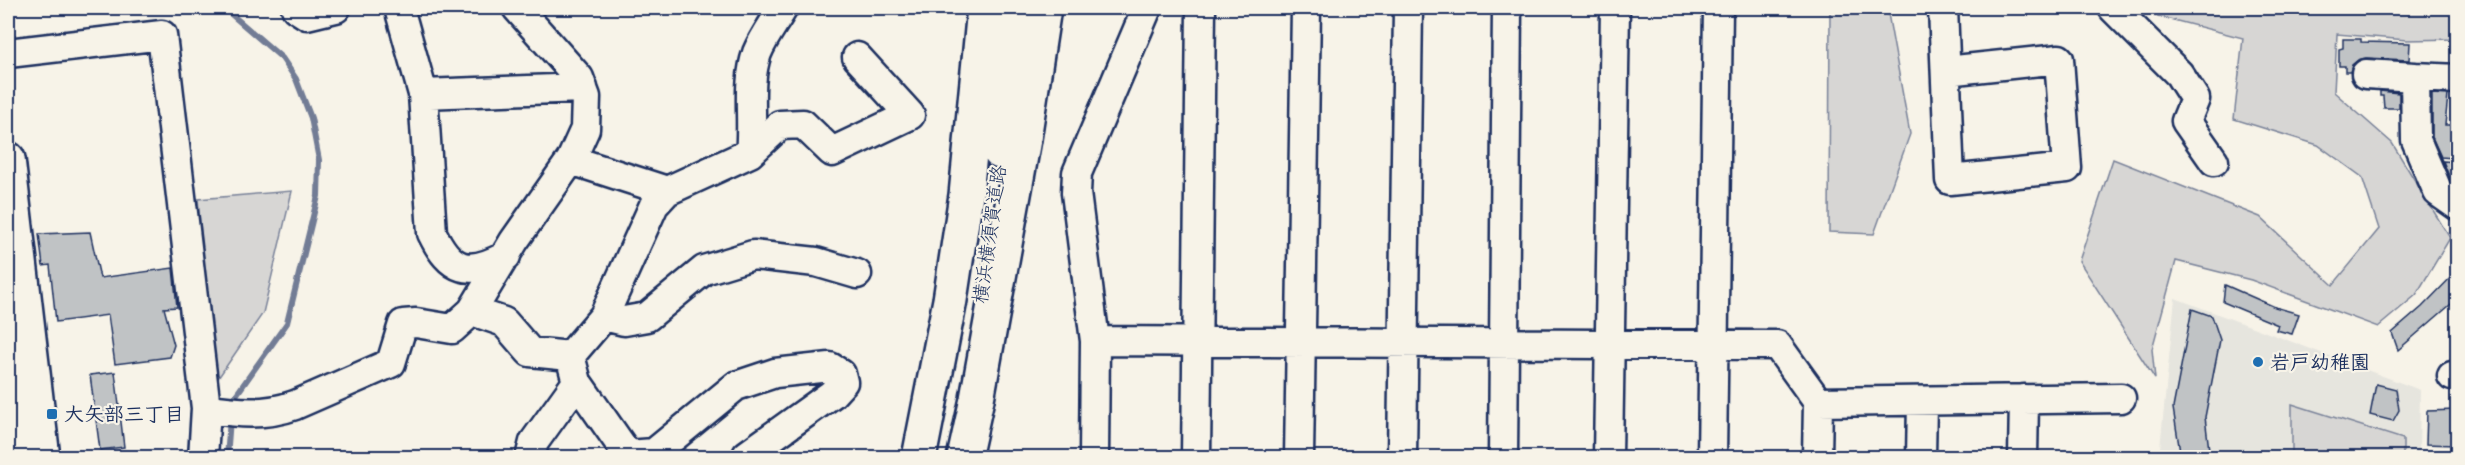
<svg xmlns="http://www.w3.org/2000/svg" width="2465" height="465" font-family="'Balsamiq Sans','Klee One',sans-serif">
  <rect width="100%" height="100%" fill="#f7f3e8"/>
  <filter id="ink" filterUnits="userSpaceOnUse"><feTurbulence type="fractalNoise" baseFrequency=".0167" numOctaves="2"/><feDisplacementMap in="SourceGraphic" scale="12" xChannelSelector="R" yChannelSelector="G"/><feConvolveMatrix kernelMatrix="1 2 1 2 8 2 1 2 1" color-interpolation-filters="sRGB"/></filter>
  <g filter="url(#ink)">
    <!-- built -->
    <path fill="#e6e5de" d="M2175 298 2420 390 2419 457 2159 458Z"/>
    <!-- green -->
    <path fill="#d7d6d4" stroke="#798299" stroke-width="1.5" d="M1830 8H1887L1910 134 1874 234 1829 232Z
      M2127 8H2457V39L2407 40 2337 34 2334 92 2392 143 2450 238 2416 295 2378 327 2251 280 2176 261 2152 349 2155 379 2079 261 2113 159 2260 217 2333 285 2379 229 2362 177 2318 145 2234 119 2243 38Z
      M292 191 263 313 214 384 198 199Z
      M2292 404 2403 439V457H2292Z"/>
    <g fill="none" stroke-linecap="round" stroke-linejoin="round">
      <!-- stream -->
      <path stroke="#727c95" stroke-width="6" d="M224 8 282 58 296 79 311 118 319 160 318 196 287 323 234 398 233 403
        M227 458 230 419"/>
    </g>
    <!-- building -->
    <path fill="#c0c3c5" stroke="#1b2f5e" stroke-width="1.5" d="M2343 39H2361V42L2410 43 2409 60 2366 58 2358 60 2352 65 2350 72H2345V66H2339V49L2343 48Z
      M2380 91 2399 93V108H2384L2383 96H2380Z
      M2432 94 2448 95 2445 125H2453V158L2441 157 2432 137Z
      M2443 161 2457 162V186L2451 181Z
      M90 232 100 278 173 268 177 307 164 308 174 345 170 357 115 364 108 315 56 322 50 265 43 266 39 234Z
      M2457 271V299L2398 350 2392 333 2422 307Z
      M2225 285 2275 307 2299 314 2292 334 2276 330 2278 325 2223 302Z
      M2192 309 2212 316 2220 340 2205 417 2210 458H2181L2173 408Z
      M115 372 124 447 100 450 90 375Z
      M2376 384 2396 389 2399 410 2393 421 2370 415Z
      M2456 410 2455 445 2426 444 2427 411Z"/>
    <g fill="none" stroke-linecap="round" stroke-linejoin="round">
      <defs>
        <path id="minor" d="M296 8 307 15 336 8
          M399 8 423 94 432 233C451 272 468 276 506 256
          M1943 8 1950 180 2067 168 2059 59 1946 71
          M2113 8 2179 74 2195 99 2186 121 2214 161
          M8 53 162 35 206 408 203 458
          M2366 74 2415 77
          M2458 79 2415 77 2416 140 2438 192 2458 206
          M423 94 583 88
          M750 153C754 120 746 85 757 53 763 38 775 22 783 8
          M571 160 667 191
          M472 311 514 241 571 160 585 129 586 97 579 78 517 8
          M604 316 624 321 647 317 704 270 753 255 816 262 857 274
          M1095 341 1777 345 1818 402 1817 458
          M570 356 604 316 654 205 667 191 750 153 780 125 803 124 832 152 910 115 857 57
          M2452 376 2458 375
          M1818 402 2121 398
          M206 408C237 413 265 416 295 405L391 363 403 324 416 323 452 329 472 311 504 322 530 352 570 356 577 382 628 455
          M530 458 534 442 577 382
          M628 458V455L654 453 736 386 775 373 830 367 841 374 843 382 832 394 747 455
          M1094 458 1095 341 1076 193 1077 173 1147 8
          M1196 458 1201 8
          M1299 458 1306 8
          M1402 458 1408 8
          M1503 458 1507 8
          M1608 458 1615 8
          M1712 458 1718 8
          M1921 458 1922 401
          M2023 458 2024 399"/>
        <path id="major" d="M8 159 43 458
          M8 365 17 458"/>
        <path id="highway" d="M1000 152 1015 8
          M919 458 950 300 966 195 984 8
          M964 458 977 399 1024 139 1044 8"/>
      </defs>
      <!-- minor casing -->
      <use href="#minor" stroke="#1b2f5e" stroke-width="33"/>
      <!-- major casing -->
      <use href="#major" stroke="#1b2f5e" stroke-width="38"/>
      <!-- highway casing -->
      <use href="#highway" stroke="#1b2f5e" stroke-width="38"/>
      <!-- minor -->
      <use href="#minor" stroke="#f7f3e8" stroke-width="28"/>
      <!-- major -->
      <use href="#major" stroke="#f7f3e8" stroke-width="33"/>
      <!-- highway -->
      <use href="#highway" stroke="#f7f3e8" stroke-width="33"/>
    </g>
  </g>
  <!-- markers -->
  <g fill="#1f6fb2" stroke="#f7f3e8" stroke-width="2">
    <circle cx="2258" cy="362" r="6"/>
    <rect x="46" y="408" width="12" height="12" rx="3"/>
  </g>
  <g text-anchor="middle" stroke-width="4.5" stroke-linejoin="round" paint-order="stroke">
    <!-- street labels -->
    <g font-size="20" fill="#1b2f5e" stroke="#f7f3e8">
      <text transform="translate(989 234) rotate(-82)" y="7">横浜横須賀道路</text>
    </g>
    <!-- poi labels -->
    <g font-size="20" font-weight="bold" fill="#1b2f5e" stroke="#f7f3e8" text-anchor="start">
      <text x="2270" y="369">岩戸幼稚園</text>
      <text x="64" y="421">大矢部三丁目</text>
    </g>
  </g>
  <!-- margin -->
  <rect width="2465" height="465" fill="none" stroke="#f7f3e8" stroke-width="30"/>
  <rect x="15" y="15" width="2435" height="435" fill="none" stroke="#1b2f5e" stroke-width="2" filter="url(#ink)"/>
</svg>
